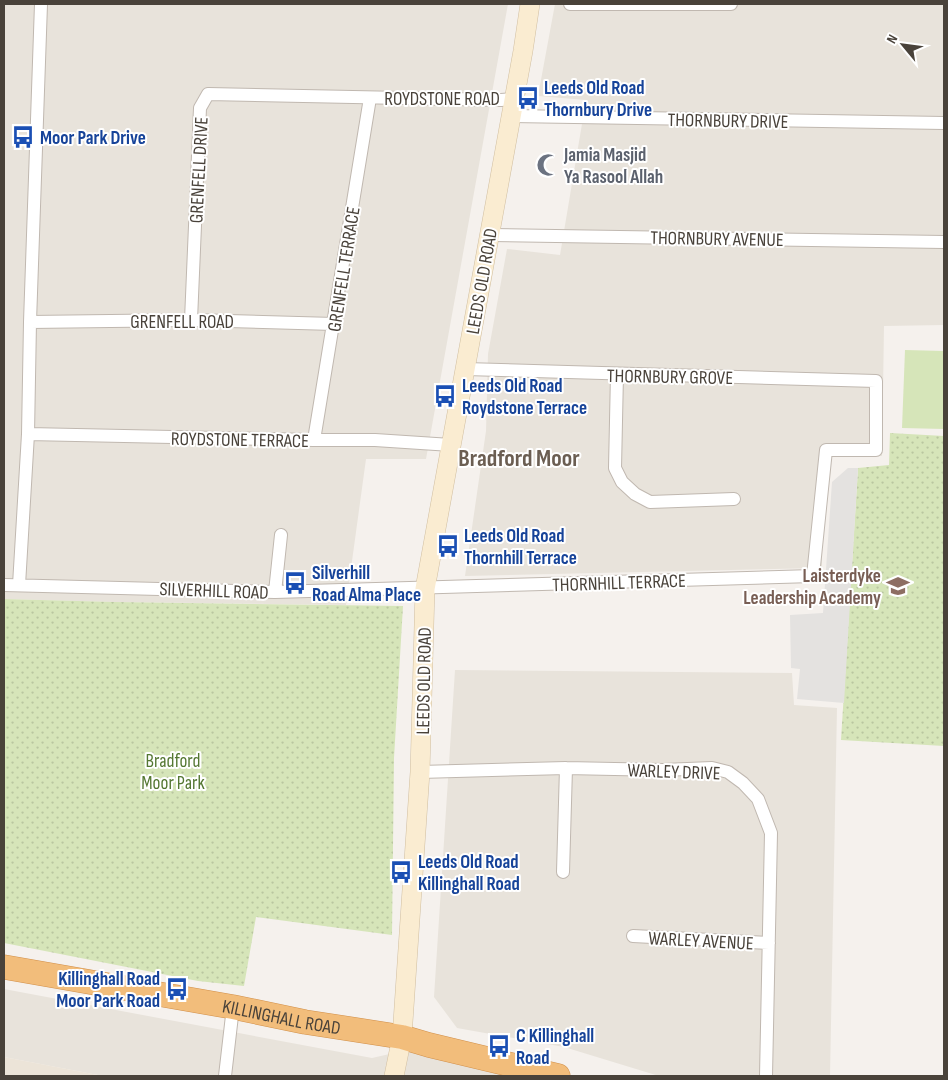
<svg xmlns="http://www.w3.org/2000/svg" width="948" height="1080" font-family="'Sofia Sans Condensed',sans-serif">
  <defs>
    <pattern id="park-dots" width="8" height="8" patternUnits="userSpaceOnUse" patternTransform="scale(1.25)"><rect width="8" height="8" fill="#d6e5b9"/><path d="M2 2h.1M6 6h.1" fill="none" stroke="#b9c6a0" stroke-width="1.8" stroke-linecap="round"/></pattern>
  </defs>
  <rect width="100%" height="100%" fill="#f5f1ed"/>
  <!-- residential -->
  <path fill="#e8e3db" d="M4 4H508L426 459H366L346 605 115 602 4 599Z
    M555 4H944V325L884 326 882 456 820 451 822 568 465 576 486 431 488 354 507 249 560 255 586 100 538 96Z
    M455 670 792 673 794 705 837 708 830 1076H659L564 1047 457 1028 434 997Z
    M4 989 372 1058 429 1045 558 1076H103L4 1057Z"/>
  <!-- education -->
  <path fill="#ece4d8" d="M4 1057 103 1076H4Z"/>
  <!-- grass -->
  <path fill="#d6e5b9" d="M905 350 944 351V429L902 428Z"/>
  <!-- park -->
  <path fill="url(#park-dots)" d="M890 433 944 436V746L841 740 858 468 889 465Z
    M4 599 115 602 403 606 394 758 392 935 256 917 244 986 198 981 4 943Z"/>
  <!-- parking -->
  <path fill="#e4e2e0" d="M848 468H858L844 703 797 699 800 669 791 668 790 615 823 613 832 482Z"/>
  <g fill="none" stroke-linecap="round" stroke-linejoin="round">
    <defs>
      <path id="street" d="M570 4H731
        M511 116 944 123
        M490 235 944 242
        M191 320 200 108 208 94 501 100 515 99
        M30 322 191 320 334 324
        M617 374 615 468 622 482 635 494 650 502 734 499
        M28 434 314 440H375L451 445
        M314 440 370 98
        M4 585 275 592 813 576 826 450H876V381L465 369
        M19 585 28 434 30 322 41 4
        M275 592 281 535
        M420 772 566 768 663 770 712 768 728 772 743 783 758 799 771 833 766 1076
        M563 872 566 768
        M633 936 769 943
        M225 1076 233 1007"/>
      <path id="secondary" d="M394 1076 402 1037 420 772 425 589 523 51 530 4"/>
      <g id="highway">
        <path id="s1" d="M4 967 233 1007 305 1022 402 1037 429 1045 558 1076"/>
      </g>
    </defs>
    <!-- street casing -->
    <use href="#street" stroke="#c0b8b0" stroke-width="14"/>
    <!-- secondary casing -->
    <use href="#secondary" stroke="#d0bea0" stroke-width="20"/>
    <!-- highway casing -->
    <use href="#highway" stroke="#d1904b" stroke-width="25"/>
    <!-- street -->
    <use href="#street" stroke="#fff" stroke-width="12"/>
    <!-- secondary -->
    <use href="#secondary" stroke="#faecd1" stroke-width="19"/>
    <!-- highway -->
    <use href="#highway" stroke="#f2bd7b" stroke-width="24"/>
  </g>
  <!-- icons -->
  <defs>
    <symbol id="bus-bare" viewBox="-9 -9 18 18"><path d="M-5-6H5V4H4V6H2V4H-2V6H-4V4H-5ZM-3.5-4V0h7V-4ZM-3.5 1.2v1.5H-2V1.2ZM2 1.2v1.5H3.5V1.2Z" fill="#1a4fb4" stroke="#fff" stroke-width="2.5" paint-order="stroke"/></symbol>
    <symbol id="mosque-bare" viewBox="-9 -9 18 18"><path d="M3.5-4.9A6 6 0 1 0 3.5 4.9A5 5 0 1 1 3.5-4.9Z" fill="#6b7280" stroke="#fff" stroke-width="2.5" paint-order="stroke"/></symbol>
    <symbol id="school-bare" viewBox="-9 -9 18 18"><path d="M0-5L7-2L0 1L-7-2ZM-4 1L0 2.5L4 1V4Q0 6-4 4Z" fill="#8d6e63" stroke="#fff" stroke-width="2.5" paint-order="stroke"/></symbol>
  </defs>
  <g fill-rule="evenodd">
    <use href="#bus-bare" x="512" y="82" width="32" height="32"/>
    <use href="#bus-bare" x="7" y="121" width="32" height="32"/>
    <use href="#mosque-bare" x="532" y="149" width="32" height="32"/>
    <use href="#bus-bare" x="429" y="380" width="32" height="32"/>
    <use href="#bus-bare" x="432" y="530" width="32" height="32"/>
    <use href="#bus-bare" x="279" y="567" width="32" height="32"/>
    <use href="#school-bare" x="882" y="570" width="32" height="32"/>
    <use href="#bus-bare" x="385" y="856" width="32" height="32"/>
    <use href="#bus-bare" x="161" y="973" width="32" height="32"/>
    <use href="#bus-bare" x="483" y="1030" width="32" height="32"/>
  </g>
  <g text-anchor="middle" stroke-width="4" stroke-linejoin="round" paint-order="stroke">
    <!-- transit labels -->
    <g font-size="19" font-weight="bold" fill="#164399" stroke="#fff" text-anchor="start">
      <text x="544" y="94">Leeds Old Road<tspan x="544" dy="22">Thornbury Drive</tspan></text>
      <text x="40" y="144">Moor Park Drive</text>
      <text x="462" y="392">Leeds Old Road<tspan x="462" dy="22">Roydstone Terrace</tspan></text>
      <text x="464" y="542">Leeds Old Road<tspan x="464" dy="22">Thornhill Terrace</tspan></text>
      <text x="312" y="579">Silverhill<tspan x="312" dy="22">Road Alma Place</tspan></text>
      <text x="418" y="868">Leeds Old Road<tspan x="418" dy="22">Killinghall Road</tspan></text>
      <text x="160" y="985" text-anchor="end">Killinghall Road<tspan x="160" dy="22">Moor Park Road</tspan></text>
      <text x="516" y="1042">C Killinghall<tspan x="516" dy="22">Road</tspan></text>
    </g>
    <!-- street labels -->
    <g font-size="19" fill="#49423a" stroke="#fff">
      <text x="442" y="105">ROYDSTONE ROAD</text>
      <text transform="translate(728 120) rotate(1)" y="7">THORNBURY DRIVE</text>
      <text transform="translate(198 170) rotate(-87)" y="7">GRENFELL DRIVE</text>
      <text transform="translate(717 238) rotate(1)" y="7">THORNBURY AVENUE</text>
      <text transform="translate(343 269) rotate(-81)" y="7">GRENFELL TERRACE</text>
      <text transform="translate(481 281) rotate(-80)" y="7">LEEDS OLD ROAD</text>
      <text x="182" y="328">GRENFELL ROAD</text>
      <text transform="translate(670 376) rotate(1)" y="7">THORNBURY GROVE</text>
      <text transform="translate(240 439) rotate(1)" y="7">ROYDSTONE TERRACE</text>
      <text transform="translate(619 582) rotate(-2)" y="7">THORNHILL TERRACE</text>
      <text transform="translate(214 590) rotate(2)" y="7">SILVERHILL ROAD</text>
      <text transform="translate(423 681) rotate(-89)" y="7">LEEDS OLD ROAD</text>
      <text transform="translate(674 771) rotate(2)" y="7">WARLEY DRIVE</text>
      <text transform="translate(701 940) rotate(3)" y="7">WARLEY AVENUE</text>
      <text dy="7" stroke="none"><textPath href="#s1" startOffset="282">KILLINGHALL ROAD</textPath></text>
    </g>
    <!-- worship labels -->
    <g font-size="19" font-weight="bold" fill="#5b616d" stroke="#fff" text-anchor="start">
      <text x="564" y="161">Jamia Masjid<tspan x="564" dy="22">Ya Rasool Allah</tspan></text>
    </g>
    <!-- education labels -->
    <g font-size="19" font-weight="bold" fill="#785e54" stroke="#fff" text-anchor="end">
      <text x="881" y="582">Laisterdyke<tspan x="881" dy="22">Leadership Academy</tspan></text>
    </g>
    <!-- park labels -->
    <g font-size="19" fill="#547732" stroke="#fff">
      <text x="173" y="767">Bradford<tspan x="173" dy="22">Moor Park</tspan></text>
    </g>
    <!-- district labels -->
    <g font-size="24" font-weight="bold" fill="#6b5e52" stroke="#fff">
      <text x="519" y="466">Bradford Moor</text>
    </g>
  </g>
  <!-- border -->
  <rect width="948" height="1080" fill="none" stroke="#49423a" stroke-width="10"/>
  <!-- north arrow -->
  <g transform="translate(903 45) rotate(299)" stroke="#ffffff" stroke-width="4" paint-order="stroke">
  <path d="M0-4L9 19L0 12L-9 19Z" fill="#49423a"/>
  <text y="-8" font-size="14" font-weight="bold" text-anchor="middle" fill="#49423a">N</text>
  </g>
</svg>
